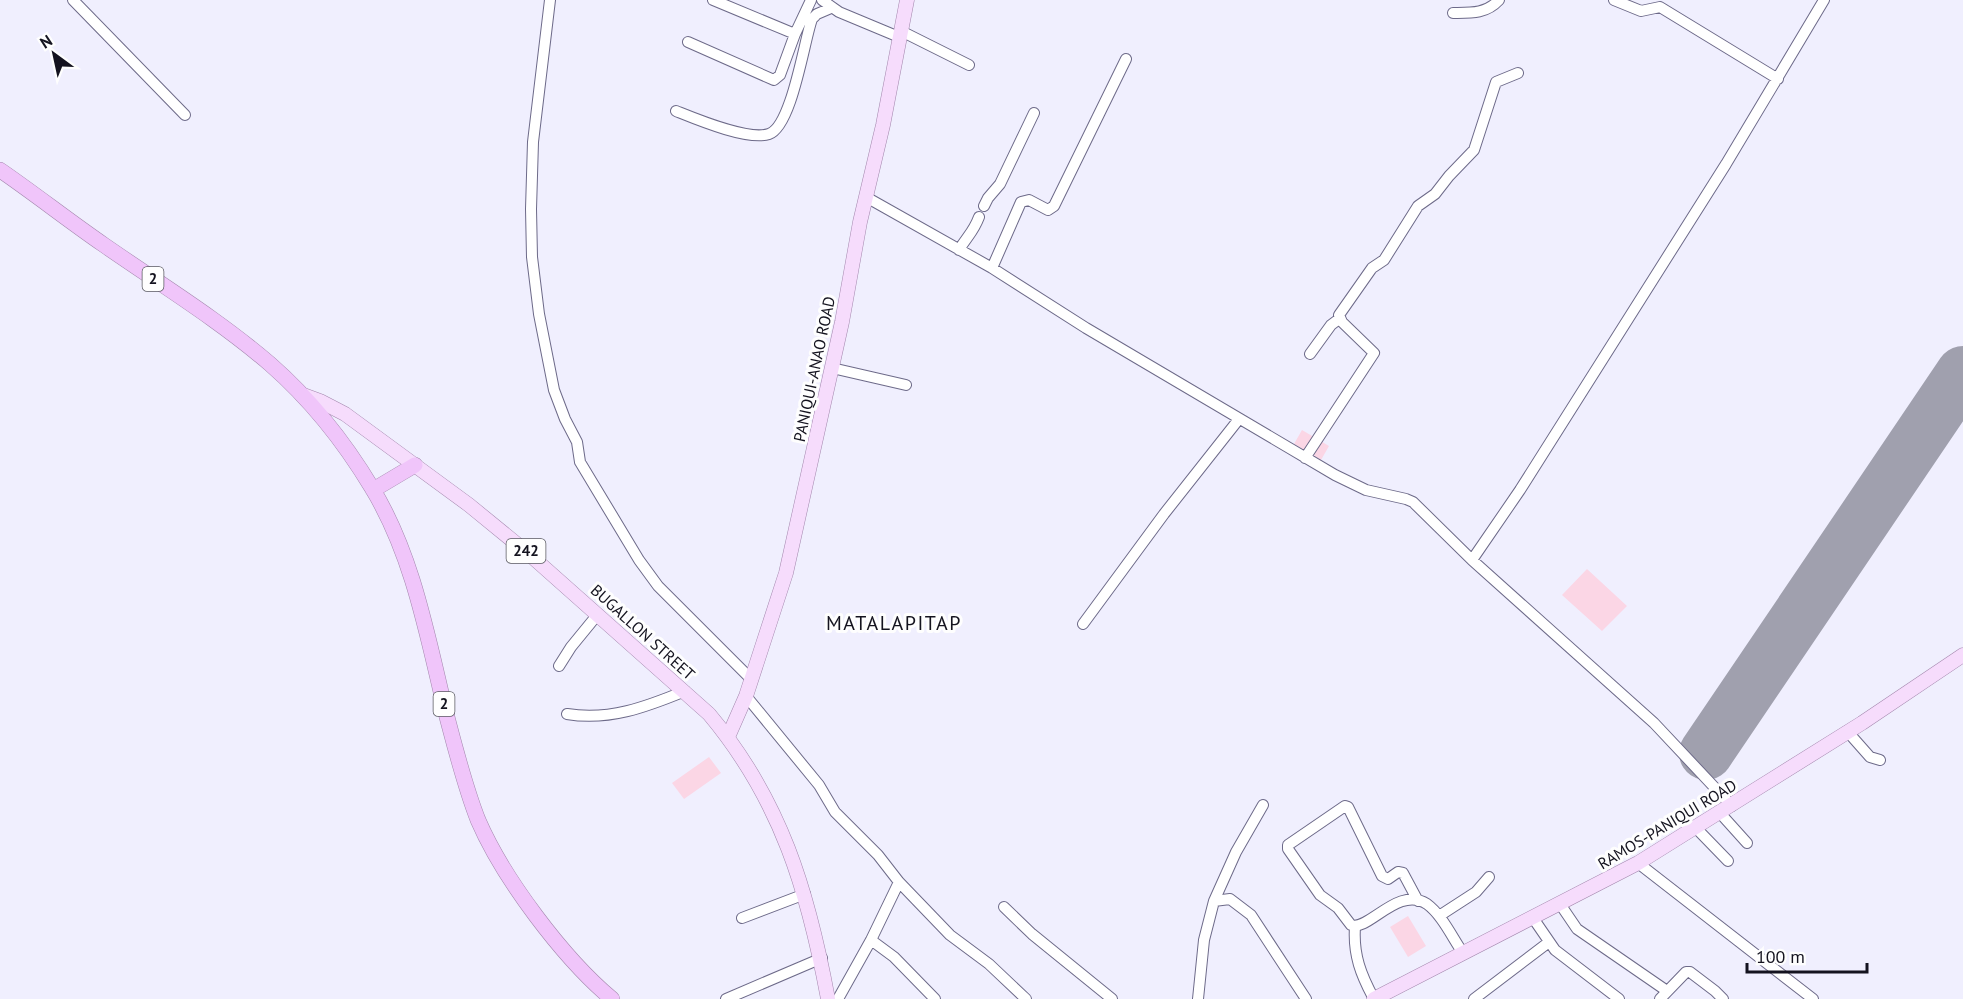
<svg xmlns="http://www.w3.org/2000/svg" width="1963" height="999" font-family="'PT Sans',sans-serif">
  <rect width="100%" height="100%" fill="#f0effe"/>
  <!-- green -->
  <path fill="#fbd6e5" d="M1302 430 1329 446 1321 460 1294 444Z
    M1587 569 1627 606 1602 631 1562 595Z
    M709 757 721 773 684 799 672 783Z
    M1408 916 1426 946 1408 957 1390 927Z"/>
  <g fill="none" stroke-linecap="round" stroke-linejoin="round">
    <!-- runway -->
    <path stroke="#a0a0ae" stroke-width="54" d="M1706 753 1963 373"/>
    <defs>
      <path id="minor" d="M73 0 185 115
        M550 0 533 142 531 209 532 257 539 314 554 390 565 419 577 442 580 462 639 560 658 586 751 679
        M713 0 795 34 811 0
        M822 0 839 12 899 37
        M1614 0 1641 11 1660 7 1778 79
        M1453 13C1471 13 1486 14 1499 0
        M901 31 969 65
        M688 42 774 80 780 75 795 34
        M676 111C696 119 748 141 769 134 792 126 804 41 812 19L817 14 831 8
        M866 197 992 268 1086 328 1335 475 1366 490 1406 499 1413 502 1472 560 1654 723 1732 806
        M984 206 988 198 1000 184 1034 113
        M959 250C967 236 973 233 979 217
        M992 268 1021 202 1029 200 1048 210 1054 206 1126 59
        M1310 354 1331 325 1339 319
        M832 368 906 385
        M1305 458 1374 353 1342 322 1339 315 1372 268 1384 260 1418 206 1435 194 1449 176 1474 150 1496 82 1518 73
        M1472 560 1520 490 1726 164 1824 0
        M1083 624 1164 514 1239 419
        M559 666 571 647 598 614
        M746 696 819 785 835 812 878 855 899 882 950 935 989 964 1026 999
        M567 714C609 721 646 707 685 691
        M1847 731 1870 757 1880 760
        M1720 813 1747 843
        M1696 828 1728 861
        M1638 863 1813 999
        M1214 901 1236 852 1263 805
        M1418 901 1403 873 1398 872 1388 879 1382 876 1348 807 1345 806 1288 845V849L1320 895 1338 908 1351 925C1368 932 1398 885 1427 904 1442 915 1452 937 1463 953
        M1560 904 1577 929 1667 991
        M1004 907 1032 934 1112 999
        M1439 916 1476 892 1489 877
        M742 918 805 894
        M1533 918 1555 950 1619 999
        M1355 927C1353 955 1361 975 1374 999
        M871 940 894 957 935 999
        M726 999 822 958
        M838 999 871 940 899 882
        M1198 999 1204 940 1214 901 1230 899 1251 915 1306 999
        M1474 999 1549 942
        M1660 999 1686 972H1690L1715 991 1723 999"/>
      <path id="major" d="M301 394 320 401 345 414 469 505 529 554 709 714C781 800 808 891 828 999
        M728 737 746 696 786 573 842 322 860 222 883 125 907 0
        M1374 999 1638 863 1862 723 1963 655"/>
      <path id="highway" d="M0 170C35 194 69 221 104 245 160 284 219 320 270 364 310 399 345 443 372 488 414 557 428 640 447 717 456 751 465 787 478 820 503 878 563 958 612 999
        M373 490 415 465"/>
    </defs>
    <!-- minor casing -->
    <use href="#minor" stroke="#6d6a89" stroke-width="12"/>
    <!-- major casing -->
    <use href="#major" stroke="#a387ad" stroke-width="15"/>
    <!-- highway casing -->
    <use href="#highway" stroke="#a387ad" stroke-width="16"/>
    <!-- minor -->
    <use href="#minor" stroke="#fff" stroke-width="10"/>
    <!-- major -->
    <use href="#major" stroke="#f6dcfc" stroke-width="14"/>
    <!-- highway -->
    <use href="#highway" stroke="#f0c5fa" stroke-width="15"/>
  </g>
  <g text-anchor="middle" stroke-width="6" stroke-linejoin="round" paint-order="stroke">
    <!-- shield labels -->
    <g fill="#fefefe" stroke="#5a5a62" stroke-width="1.5">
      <rect x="142.5" y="267" width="21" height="24" rx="4.5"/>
      <rect x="506.5" y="539" width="39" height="24" rx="4.5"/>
      <rect x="433.5" y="692" width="21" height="24" rx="4.5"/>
    </g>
    <g font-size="15" font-weight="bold" fill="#14131f">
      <text x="153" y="284">2</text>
      <text x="526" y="556">242</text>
      <text x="444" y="709">2</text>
    </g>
    <!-- street labels -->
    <g font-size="16" fill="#14131f" stroke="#fefefe">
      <text transform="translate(814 369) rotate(-78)" y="6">PANIQUI-ANAO ROAD</text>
      <text transform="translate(643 632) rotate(42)" y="6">BUGALLON STREET</text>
      <text transform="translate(1667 824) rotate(-31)" y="6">RAMOS-PANIQUI ROAD</text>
    </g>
    <!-- quarter labels -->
    <g font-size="20" letter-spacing="1.5" fill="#14131f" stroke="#fefefe">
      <text x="894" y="630">MATALAPITAP</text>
    </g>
  </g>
  <!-- north arrow -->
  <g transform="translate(54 54) rotate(327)" stroke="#fefefe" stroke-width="4.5" paint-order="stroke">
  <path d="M0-4.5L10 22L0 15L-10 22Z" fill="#14131f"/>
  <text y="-9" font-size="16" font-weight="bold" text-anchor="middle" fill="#14131f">N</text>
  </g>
  <!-- scale -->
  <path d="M1747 963v9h120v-9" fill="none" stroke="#14131f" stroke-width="3"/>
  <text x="1756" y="963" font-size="18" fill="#14131f" stroke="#fefefe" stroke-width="4.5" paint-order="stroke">100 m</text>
</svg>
